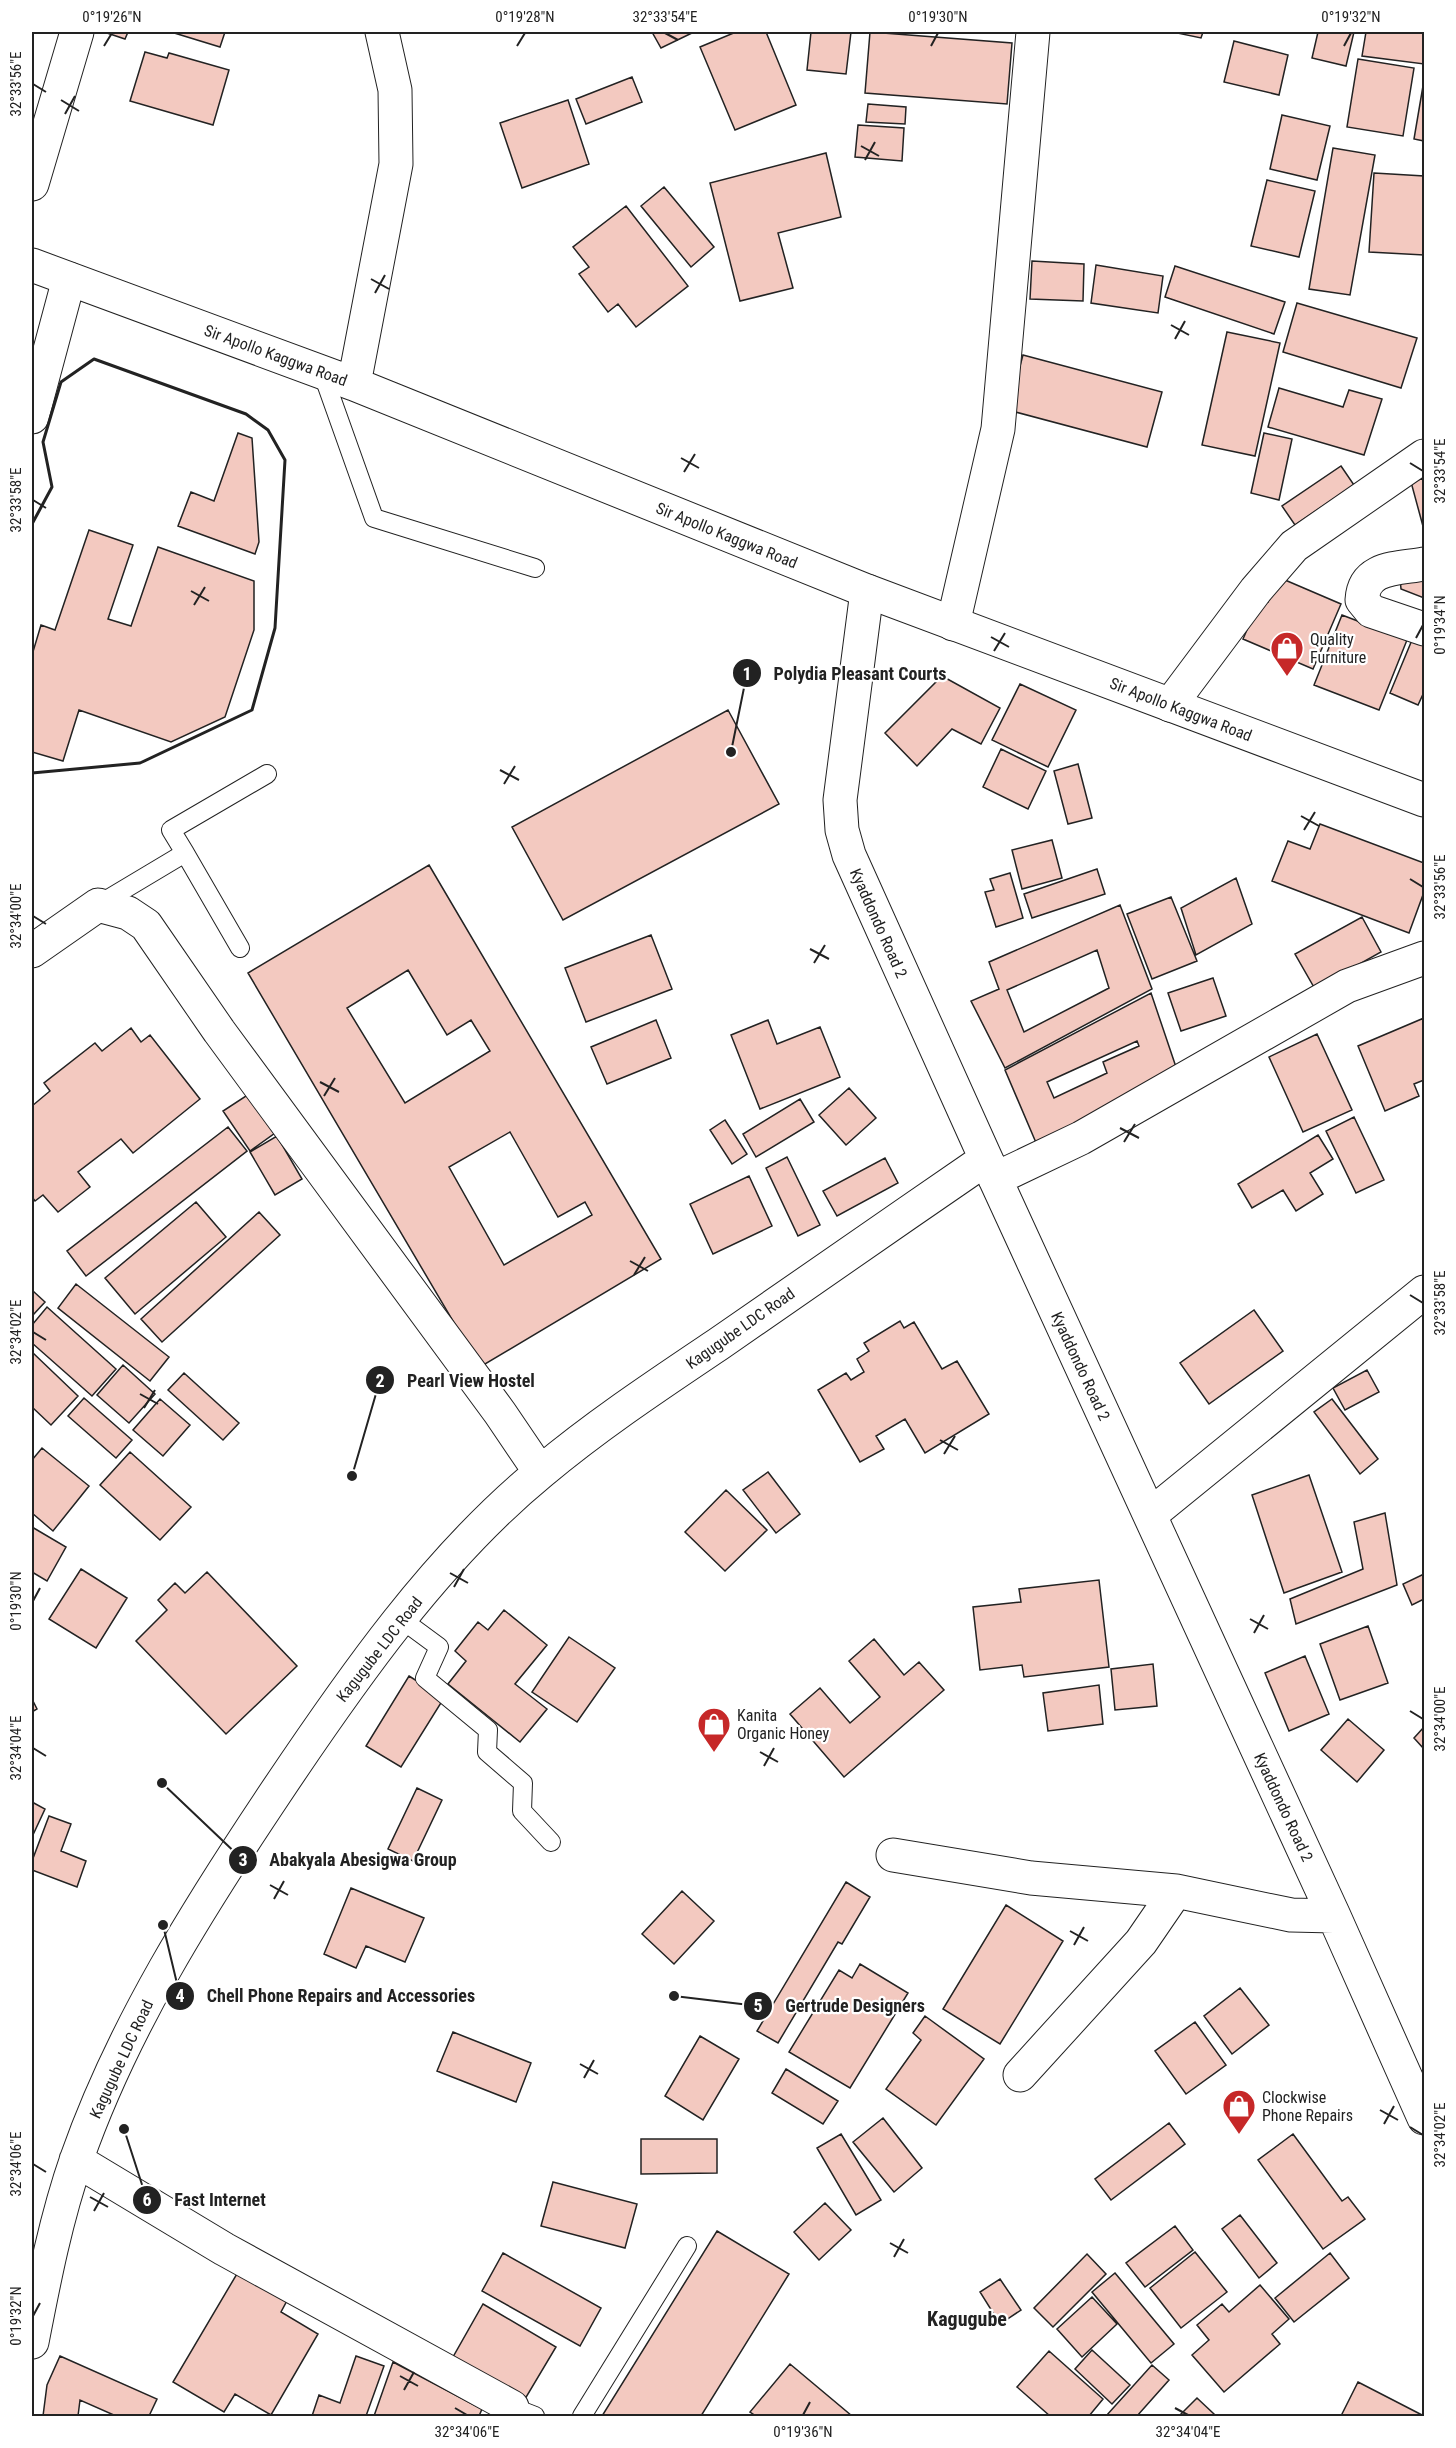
<svg xmlns="http://www.w3.org/2000/svg" width="1456" height="2448" font-family="'Roboto Condensed',sans-serif">
  <rect width="100%" height="100%" fill="#fff"/>
  <!-- building -->
  <path fill="#f3c9c0" stroke="#222" stroke-width="1.5" fill-rule="evenodd" d="M104 32H128L125 39Z
    M171 32H225L220 47Z
    M652 32H694L661 48Z
    M736 32H766L796 105 735 130 700 47Z
    M811 32H851L846 74 807 70Z
    M870 32 1012 43 1007 104 865 93Z
    M1177 32H1203L1201 38 1177 33Z
    M1318 32H1354L1346 66 1312 58Z
    M1366 32H1424V64L1362 56Z
    M1234 41 1288 55 1279 95 1224 82Z
    M145 52 167 58 169 53 229 70 213 125 130 101Z
    M1358 59 1414 68 1403 136 1347 127Z
    M632 77 642 102 586 124 576 99Z
    M1424 80V141L1414 139Z
    M568 100 589 164 522 188 500 123Z
    M868 104 906 107 905 124 866 122Z
    M1282 115 1330 126 1317 180 1270 169Z
    M858 125 904 128 902 161 855 157Z
    M1333 148 1375 155 1350 295 1309 289Z
    M826 153 841 217 778 233 793 288 740 301 710 183Z
    M1374 173 1424 176V255L1369 252Z
    M1267 180 1315 191 1299 257 1251 246Z
    M664 187 714 247 691 267 641 206Z
    M626 206 688 286 636 327 618 304 608 312 579 274 589 267 573 247Z
    M1032 261 1084 264 1083 301 1030 299Z
    M1096 265 1163 276 1158 313 1091 303Z
    M1175 266 1285 302 1274 334 1165 297Z
    M1297 303 1417 338 1401 388 1283 352Z
    M1227 332 1280 343 1255 456 1202 445Z
    M1023 355 1162 392 1147 447 1008 410Z
    M1279 388 1343 407 1349 390 1382 399 1364 455 1268 427Z
    M238 433 252 438 259 542 255 554 178 526 191 492 214 501Z
    M1264 433 1292 439 1279 500 1251 493Z
    M1341 466 1354 485 1295 525 1282 506Z
    M1424 478V530L1411 482Z
    M89 530 133 545 108 619 131 626 158 547 254 581V630L225 717 171 742 79 710 63 761 32 752V655L41 625 55 630Z
    M1424 574V598L1401 589 1400 578Z
    M1278 577 1341 604 1313 669 1243 639 1260 600 1268 602Z
    M1342 615 1407 640 1379 710 1314 685Z
    M1412 640 1424 645V692L1418 705 1390 693Z
    M942 676 1000 708 981 744 952 729 917 766 885 733Z
    M1020 684 1076 710 1048 767 992 740Z
    M728 710 779 804 563 920 512 827Z
    M1001 749 1046 771 1028 809 983 787Z
    M1078 764 1092 818 1068 824 1054 771Z
    M1320 824 1424 863V892L1409 933 1272 881 1288 841 1310 849Z
    M1052 840 1062 878 1022 889 1012 850Z
    M429 865 661 1259 480 1367 248 973ZM408 970 447 1035 471 1020 490 1051 405 1103 347 1008ZM510 1132 558 1217 585 1202 592 1215 504 1265 449 1167Z
    M1097 869 1105 894 1032 918 1024 894Z
    M1010 873 1023 918 996 927 985 892 994 890 990 879Z
    M1236 878 1252 924 1196 955 1181 908Z
    M1171 897 1197 961 1152 979 1127 914Z
    M1120 905 1152 989 1005 1068 971 1001 999 989 989 962ZM1097 950 1109 988 1024 1032 1007 990Z
    M1362 917 1381 952 1315 989 1295 954Z
    M651 935 672 989 586 1022 565 968Z
    M1213 978 1226 1016 1181 1031 1168 993Z
    M1151 993 1177 1070 1037 1145 1005 1070ZM1137 1041 1139 1046 1103 1062 1107 1073 1054 1098 1047 1082Z
    M1424 1018V1080L1414 1084 1419 1096 1385 1111 1358 1046Z
    M656 1020 671 1058 607 1084 591 1047Z
    M768 1020 777 1044 820 1027 840 1077 760 1109 731 1035Z
    M131 1028 141 1042 150 1035 200 1099 133 1153 121 1139 78 1172 90 1187 58 1212 43 1195 35 1201 32 1197V1106L50 1091 44 1083 95 1043 102 1051Z
    M1317 1034 1352 1110 1303 1132 1269 1057Z
    M849 1088 876 1118 846 1145 819 1115Z
    M249 1094 275 1133 250 1151 223 1111Z
    M800 1099 814 1122 756 1157 743 1134Z
    M1354 1117 1384 1180 1356 1193 1326 1131Z
    M725 1120 747 1154 732 1164 710 1130Z
    M228 1127 247 1151 86 1276 67 1251Z
    M1318 1135 1333 1159 1310 1173 1323 1194 1296 1211 1283 1190 1252 1208 1238 1184Z
    M277 1136 302 1179 275 1195 250 1152Z
    M787 1157 820 1225 798 1236 766 1168Z
    M885 1158 898 1183 837 1216 823 1191Z
    M749 1176 772 1226 713 1254 690 1204Z
    M196 1202 226 1237 135 1314 105 1278Z
    M259 1212 280 1235 162 1342 141 1319Z
    M76 1284 169 1357 150 1381 58 1308Z
    M33 1291 45 1302 32 1316V1293Z
    M47 1307 116 1369 92 1396 32 1343V1325Z
    M1254 1310 1283 1351 1209 1404 1180 1363Z
    M900 1321 904 1328 914 1322 942 1369 957 1361 989 1414 925 1453 905 1419 876 1436 884 1449 860 1462 818 1390 846 1373 851 1380 864 1372 857 1359 869 1351 864 1343Z
    M32 1352 78 1396 51 1425 32 1407Z
    M123 1365 155 1394 129 1423 97 1395Z
    M1367 1370 1379 1392 1345 1410 1333 1388Z
    M184 1373 239 1423 223 1440 168 1390Z
    M84 1398 132 1440 116 1458 68 1416Z
    M160 1399 190 1425 163 1456 133 1430Z
    M1332 1399 1378 1459 1360 1474 1314 1412Z
    M42 1448 89 1486 53 1531 32 1513V1460Z
    M130 1452 191 1507 160 1540 100 1485Z
    M768 1472 800 1514 776 1533 743 1490Z
    M1309 1475 1342 1572 1284 1593 1252 1495Z
    M726 1490 767 1530 725 1571 685 1532Z
    M1385 1513 1397 1585 1296 1624 1290 1599 1363 1569 1354 1522Z
    M32 1527 66 1547 47 1581 32 1572Z
    M81 1569 127 1598 96 1648 49 1619Z
    M207 1572 297 1666 226 1734 136 1641 167 1610 158 1600 175 1583 185 1593Z
    M1424 1574V1599L1412 1605 1403 1584Z
    M1099 1580 1109 1667 1024 1677 1022 1665 980 1670 973 1607 1021 1602 1019 1589Z
    M504 1610 547 1645 515 1684 547 1709 520 1742 448 1684 466 1661 455 1651 478 1622 488 1630Z
    M1368 1626 1388 1683 1340 1700 1320 1644Z
    M569 1637 615 1668 577 1722 532 1692Z
    M874 1639 904 1675 919 1662 944 1690 844 1777 790 1714 820 1688 850 1723 880 1697 849 1661Z
    M1305 1656 1329 1714 1289 1731 1265 1673Z
    M1153 1664 1157 1706 1115 1710 1111 1669Z
    M409 1676 444 1698 401 1767 366 1746Z
    M1099 1685 1103 1724 1048 1731 1043 1693Z
    M32 1699 37 1709 32 1712Z
    M1348 1719 1384 1750 1357 1782 1321 1750Z
    M1424 1727V1749L1414 1738Z
    M417 1788 442 1800 413 1861 388 1849Z
    M32 1802 45 1809 32 1837Z
    M49 1816 71 1824 61 1851 86 1861 77 1887 32 1870V1861Z
    M846 1882 870 1897 842 1944 838 1942 778 2043 757 2031Z
    M351 1888 424 1918 405 1962 366 1946 356 1968 324 1954Z
    M682 1891 714 1921 674 1964 642 1934Z
    M1006 1905 1063 1941 1000 2044 943 2009Z
    M860 1964 908 1993 850 2088 789 2052 839 1970 852 1978Z
    M1240 1988 1269 2025 1232 2054 1204 2016Z
    M925 2016 984 2059 936 2125 886 2089 921 2040 913 2033Z
    M1195 2022 1226 2065 1186 2094 1155 2051Z
    M453 2032 531 2063 516 2102 437 2071Z
    M700 2036 739 2059 703 2120 665 2096Z
    M786 2069 838 2101 823 2124 772 2093Z
    M883 2118 922 2168 894 2192 853 2142Z
    M1169 2123 1185 2144 1111 2200 1095 2179Z
    M841 2134 881 2200 856 2215 817 2148Z
    M1293 2134 1342 2201 1348 2197 1365 2219 1323 2249 1258 2160Z
    M641 2139H717V2173L641 2174Z
    M553 2182 637 2204 625 2248 541 2226Z
    M825 2203 851 2230 819 2260 794 2232Z
    M1240 2215 1277 2263 1259 2278 1222 2229Z
    M1175 2226 1193 2250 1145 2287 1126 2263Z
    M717 2231 789 2274 701 2416H602Z
    M1195 2252 1227 2292 1181 2328 1150 2288Z
    M503 2253 601 2308 580 2346 482 2291Z
    M1330 2253 1349 2278 1294 2322 1275 2298Z
    M1087 2254 1106 2274 1053 2327 1034 2308Z
    M241 2267 290 2295 281 2312 318 2334 271 2415 235 2394 224 2412 173 2382Z
    M1115 2273 1174 2344 1151 2363 1092 2292Z
    M1000 2279 1021 2310 1000 2324 980 2292Z
    M1260 2285 1289 2319 1272 2334 1280 2344 1224 2392 1192 2355 1209 2340 1197 2325 1222 2304 1229 2312Z
    M1092 2297 1117 2324 1082 2357 1057 2329Z
    M483 2304 556 2347 525 2399 453 2357Z
    M1092 2350 1130 2385 1112 2404 1075 2369Z
    M1049 2351 1103 2399 1089 2416H1050L1017 2387Z
    M60 2356 157 2399 149 2416H116L80 2400 78 2416H43L47 2385Z
    M356 2356 384 2366 366 2416H312L319 2395 340 2403Z
    M393 2362 482 2409 479 2416H374Z
    M790 2364 852 2416H756L750 2412Z
    M1152 2365 1169 2380 1137 2416H1106Z
    M1358 2382 1424 2416H1341Z
    M1197 2398 1214 2414 1212 2416H1179Z"/>
  <g fill="none" stroke-linecap="round" stroke-linejoin="round">
    <defs>
      <path id="lane" d="M322 372 374 518 535 568
        M185 853 240 948
        M98 905 185 853 171 830 267 774
        M401 1619 439 1647 425 1678 488 1730 487 1752 523 1783 522 1811 551 1842
        M512 2407 535 2416
        M582 2416 687 2246"/>
      <path id="street" d="M32 184 77 32
        M32 417 69 279
        M1424 564C1397 569 1364 566 1362 600L1371 611 1424 629
        M867 591 840 800 842 830 849 855 986 1159 1334 1916 1424 2118
        M953 624 998 429 1033 32
        M1170 705 1256 590 1294 546 1424 456
        M32 951 98 905 128 913 146 925 219 1031 500 1413 540 1472
        M995 1179 1081 1138 1347 986 1424 958
        M1150 1515 1424 1292
        M893 1855 1031 1878 1176 1891 1291 1915 1334 1916
        M1020 2075 1141 1942 1176 1891
        M76 2160 224 2249 512 2407
        M32 2342C44 2280 56 2218 77 2158 123 2027 199 1907 276 1792 351 1680 436 1558 541 1472 597 1425 659 1384 720 1343 808 1282 897 1220 986 1159"/>
      <path id="secondary" d="M32 265 354 384 867 591 1424 800
        M354 384 396 164 395 90 382 32"/>
    </defs>
    <!-- lane casing -->
    <use href="#lane" stroke="#222" stroke-width="20"/>
    <!-- street casing -->
    <use href="#street" stroke="#222" stroke-width="35"/>
    <!-- secondary casing -->
    <use href="#secondary" stroke="#222" stroke-width="35"/>
    <!-- lane -->
    <use href="#lane" stroke="#fff" stroke-width="18"/>
    <!-- street -->
    <use href="#street" stroke="#fff" stroke-width="33"/>
    <!-- secondary -->
    <use href="#secondary" stroke="#fff" stroke-width="33"/>
    <!-- wall -->
    <path stroke="#222" stroke-width="3" d="M32 524 52 487 43 442 61 382 94 359 246 414 268 430 285 460 275 628 252 710 140 763 32 773"/>
  </g>
  <!-- ticks -->
  <path fill="none" stroke="#222" stroke-width="2" d="M665 33 678 40M104 46 112 33M517 46 525 33M931 46 938 33M1344 46 1351 33M33 84 46 92M61 100 79 111M65 114 75 96M861 146 879 156M865 160 875 142M371 279 389 289M375 293 385 275M1171 325 1189 335M1175 339 1185 321M681 458 699 468M1410 463 1423 471M684 472 695 454M33 500 46 508M191 591 209 601M194 605 205 587M991 637 1009 647M1416 638 1423 625M994 651 1005 633M500 770 519 780M504 784 515 766M1301 816 1319 826M1304 830 1315 812M1410 879 1423 887M33 916 46 924M810 949 829 959M814 963 825 945M320 1082 339 1092M324 1096 335 1078M1120 1128 1139 1138M1124 1142 1135 1124M630 1261 648 1271M634 1275 645 1257M1410 1295 1423 1303M33 1332 46 1340M140 1394 158 1404M144 1408 155 1390M940 1440 958 1450M944 1454 955 1436M450 1573 468 1583M454 1587 464 1569M33 1601 40 1588M1250 1619 1268 1629M1254 1633 1264 1615M1410 1711 1423 1719M33 1748 46 1756M760 1752 778 1762M764 1766 774 1748M270 1885 288 1895M274 1899 284 1881M1070 1931 1088 1941M1074 1945 1084 1927M580 2064 598 2074M584 2078 594 2060M1380 2110 1398 2120M1384 2124 1394 2106M1410 2127 1423 2135M33 2164 46 2172M90 2197 108 2207M94 2211 104 2193M890 2243 908 2253M894 2257 904 2239M33 2316 40 2303M400 2376 418 2386M404 2390 414 2372M455 2408 467 2415M1175 2408 1188 2415M803 2415 810 2402"/>
  <!-- icons -->
  <defs>
    <symbol id="shop-pin" viewBox="-11 -11 22 30"><path d="M0 17L-7.5 6A9.5 9.5 0 1 1 7.5 6Z" fill="#c62828" stroke="#fff"/><path d="M-5-2.5h2.3a2.7 3.5 0 0 1 5.4 0H5L5.5 6h-11ZM-1.5-2.5h3a1.5 2.3 0 0 0-3 0Z" fill="#fff"/></symbol>
  </defs>
  <g fill-rule="evenodd">
    <use href="#shop-pin" x="1268" y="629" width="38" height="52"/>
    <use href="#shop-pin" x="695" y="1705" width="38" height="52"/>
    <use href="#shop-pin" x="1220" y="2087" width="38" height="52"/>
  </g>
  <g text-anchor="middle" stroke-width="4.5" stroke-linejoin="round" paint-order="stroke">
    <!-- street labels -->
    <g font-size="16" fill="#222" stroke="#fff">
      <text transform="translate(276 355) rotate(20)" y="6">Sir Apollo Kaggwa Road</text>
      <text transform="translate(727 535) rotate(22)" y="6">Sir Apollo Kaggwa Road</text>
      <text transform="translate(1181 709) rotate(21)" y="6">Sir Apollo Kaggwa Road</text>
      <text transform="translate(879 923) rotate(66)" y="6">Kyaddondo Road 2</text>
      <text transform="translate(740 1328) rotate(-35)" y="6">Kagugube LDC Road</text>
      <text transform="translate(1081 1366) rotate(65)" y="6">Kyaddondo Road 2</text>
      <text transform="translate(379 1649) rotate(-52)" y="6">Kagugube LDC Road</text>
      <text transform="translate(1284 1807) rotate(65)" y="6">Kyaddondo Road 2</text>
      <text transform="translate(121 2059) rotate(-65)" y="6">Kagugube LDC Road</text>
    </g>
    <!-- poi labels -->
    <g font-size="16" fill="#222" stroke="#fff" text-anchor="start">
      <text x="1310" y="645">Quality<tspan x="1310" dy="18">Furniture</tspan></text>
      <text x="737" y="1721">Kanita<tspan x="737" dy="18">Organic Honey</tspan></text>
      <text x="1262" y="2103">Clockwise<tspan x="1262" dy="18">Phone Repairs</tspan></text>
    </g>
    <!-- quarter labels -->
    <g font-size="20" font-weight="bold" fill="#222" stroke="#fff">
      <text x="967" y="2326">Kagugube</text>
    </g>
  </g>
  <!-- callouts -->
  <path fill="none" stroke="#222" stroke-width="2" d="M731 752L747 673M352 1476L380 1380M162 1783L243 1860M163 1925L180 1996M674 1996L758 2006M124 2129L147 2200"/>
  <g fill="#222" stroke="#fff" stroke-width="2">
    <circle cx="731" cy="752" r="6"/>
    <circle cx="352" cy="1476" r="6"/>
    <circle cx="162" cy="1783" r="6"/>
    <circle cx="163" cy="1925" r="6"/>
    <circle cx="674" cy="1996" r="6"/>
    <circle cx="124" cy="2129" r="6"/>
    <circle cx="747" cy="673" r="15"/>
    <circle cx="380" cy="1380" r="15"/>
    <circle cx="243" cy="1860" r="15"/>
    <circle cx="180" cy="1996" r="15"/>
    <circle cx="758" cy="2006" r="15"/>
    <circle cx="147" cy="2200" r="15"/>
  </g>
  <g font-size="18" text-anchor="middle" font-weight="bold" fill="#fff">
    <text x="747" y="680">1</text>
    <text x="380" y="1387">2</text>
    <text x="243" y="1866">3</text>
    <text x="180" y="2002">4</text>
    <text x="758" y="2012">5</text>
    <text x="147" y="2206">6</text>
  </g>
  <g font-size="18" text-anchor="middle" font-weight="bold" fill="#222" stroke="#fff" stroke-width="4.5" stroke-linejoin="round" paint-order="stroke">
    <text x="860" y="680">Polydia Pleasant Courts</text>
    <text x="471" y="1387">Pearl View Hostel</text>
    <text x="363" y="1866">Abakyala Abesigwa Group</text>
    <text x="341" y="2002">Chell Phone Repairs and Accessories</text>
    <text x="855" y="2012">Gertrude Designers</text>
    <text x="220" y="2206">Fast Internet</text>
  </g>
  <!-- border -->
  <rect width="1456" height="2448" fill="none" stroke="#ffffff" stroke-width="66"/>
  <rect x="33" y="33" width="1390" height="2382" fill="none" stroke="#222" stroke-width="2"/>
  <g font-size="15" text-anchor="middle" fill="#222">
    <text x="112" y="22">0°19'26"N</text>
    <text x="525" y="22">0°19'28"N</text>
    <text x="665" y="22">32°33'54"E</text>
    <text x="938" y="22">0°19'30"N</text>
    <text x="1351" y="22">0°19'32"N</text>
    <text transform="translate(16 84) rotate(-90)" y="5">32°33'56"E</text>
    <text transform="translate(1440 471) rotate(-90)" y="5">32°33'54"E</text>
    <text transform="translate(16 500) rotate(-90)" y="5">32°33'58"E</text>
    <text transform="translate(1440 625) rotate(-90)" y="5">0°19'34"N</text>
    <text transform="translate(1440 887) rotate(-90)" y="5">32°33'56"E</text>
    <text transform="translate(16 916) rotate(-90)" y="5">32°34'00"E</text>
    <text transform="translate(1440 1303) rotate(-90)" y="5">32°33'58"E</text>
    <text transform="translate(16 1332) rotate(-90)" y="5">32°34'02"E</text>
    <text transform="translate(16 1601) rotate(-90)" y="5">0°19'30"N</text>
    <text transform="translate(1440 1719) rotate(-90)" y="5">32°34'00"E</text>
    <text transform="translate(16 1748) rotate(-90)" y="5">32°34'04"E</text>
    <text transform="translate(1440 2135) rotate(-90)" y="5">32°34'02"E</text>
    <text transform="translate(16 2164) rotate(-90)" y="5">32°34'06"E</text>
    <text transform="translate(16 2316) rotate(-90)" y="5">0°19'32"N</text>
    <text x="467" y="2437">32°34'06"E</text>
    <text x="803" y="2437">0°19'36"N</text>
    <text x="1188" y="2437">32°34'04"E</text>
  </g>
</svg>
